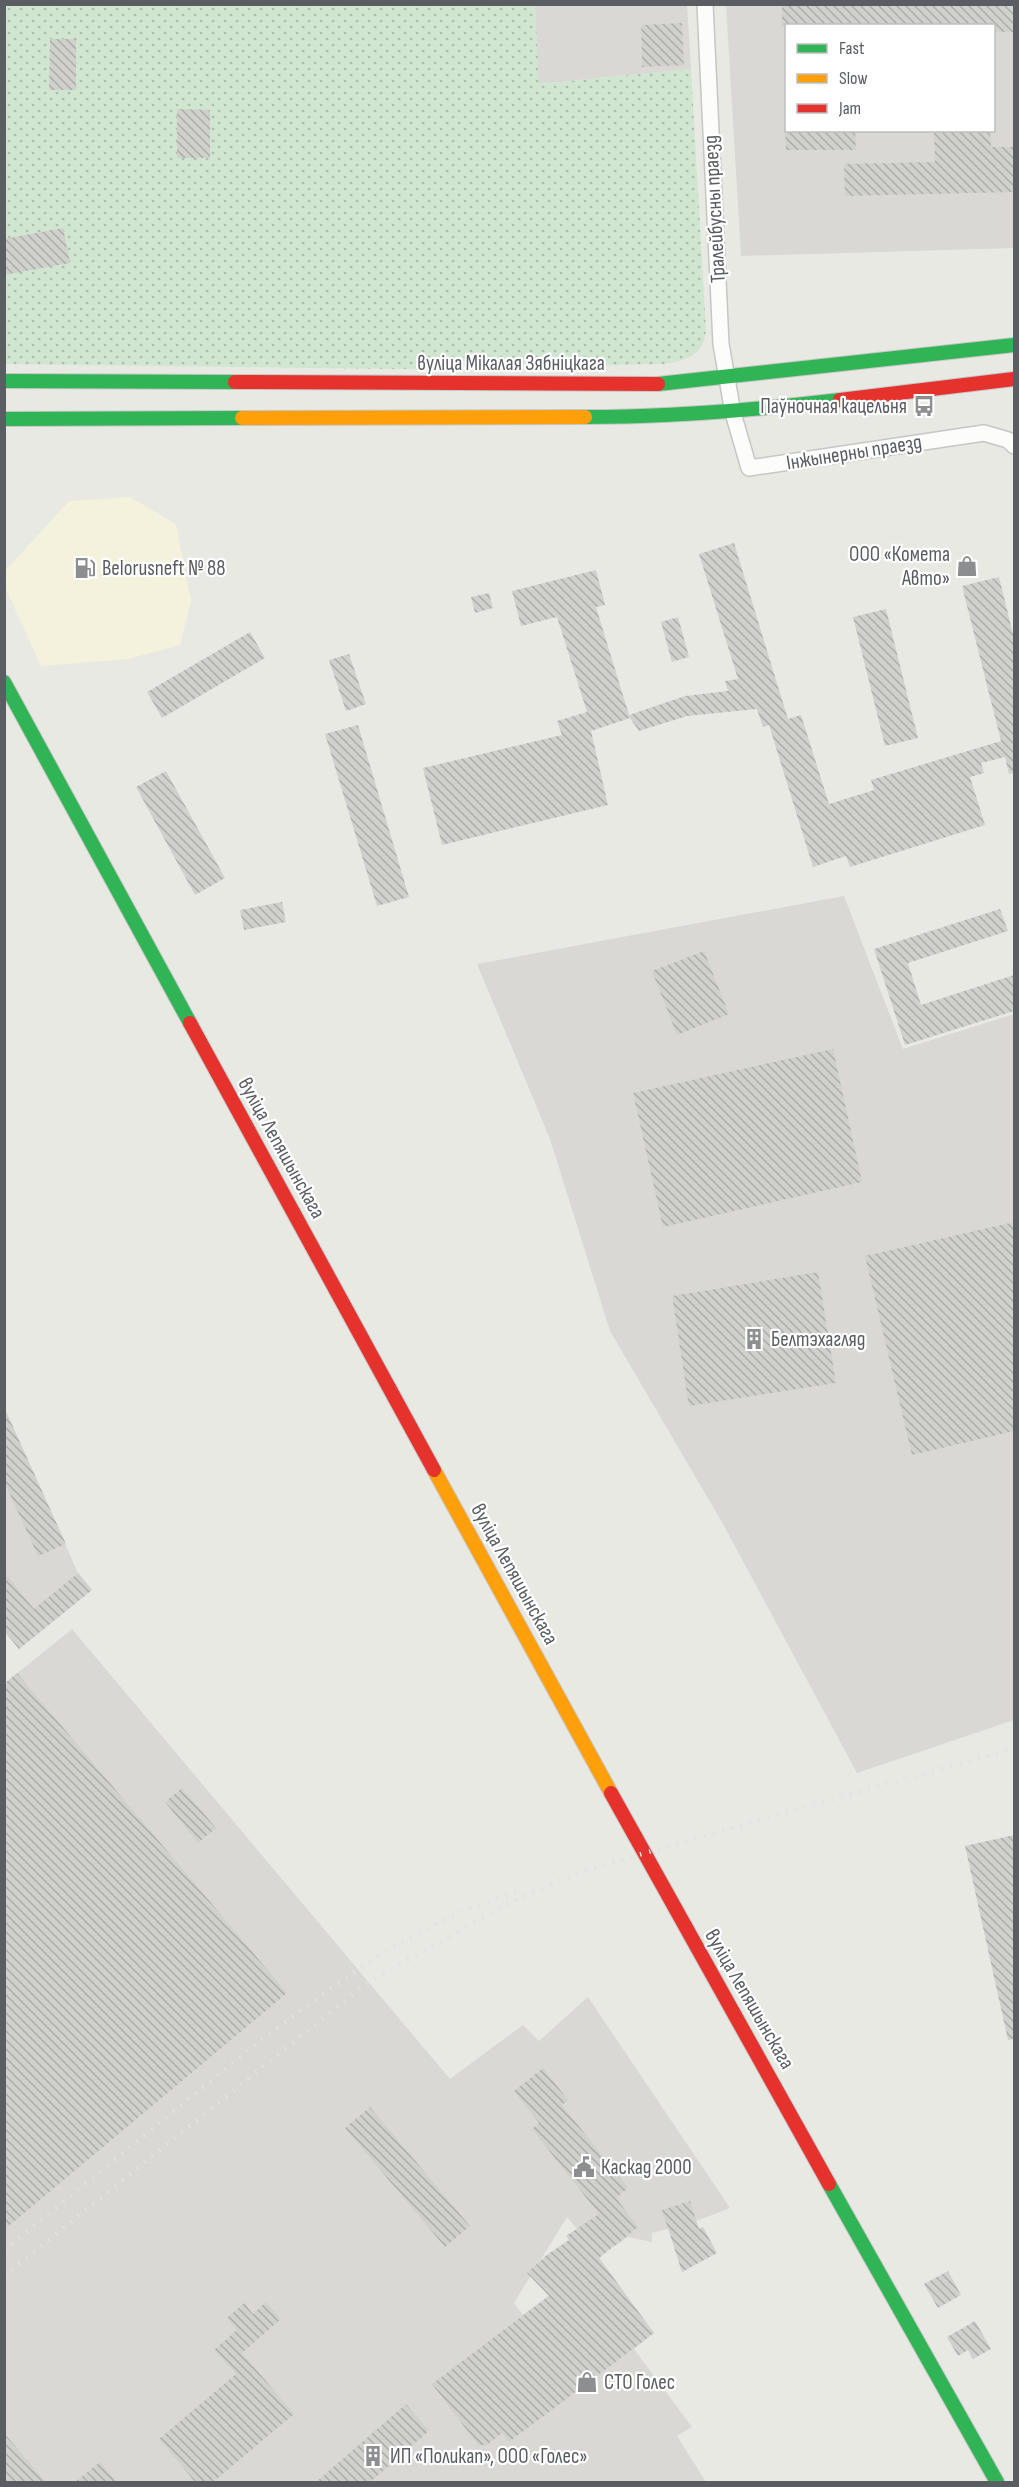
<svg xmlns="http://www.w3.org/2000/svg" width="1019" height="2487" font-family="'Sofia Sans Condensed',sans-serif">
  <defs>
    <pattern id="grass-dots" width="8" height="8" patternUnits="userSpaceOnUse" patternTransform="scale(1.5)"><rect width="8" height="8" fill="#d1e6d1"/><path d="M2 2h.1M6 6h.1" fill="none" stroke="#adbead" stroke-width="1.8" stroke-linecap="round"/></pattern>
    <pattern id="building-back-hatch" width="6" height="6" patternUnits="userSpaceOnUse" patternTransform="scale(1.5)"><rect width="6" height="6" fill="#d0d0cd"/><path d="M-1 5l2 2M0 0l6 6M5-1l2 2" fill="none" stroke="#acacaa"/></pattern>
  </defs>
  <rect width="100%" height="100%" fill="#e9e9e4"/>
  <!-- commercial -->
  <path fill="#f4f1dc" d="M130 497 176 524 191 601 180 645 128 659 41 666 5 587V571L69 501Z"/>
  <!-- industrial -->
  <path fill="#d9d8d4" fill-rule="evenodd" d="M535 5H687L691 69 538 84Z
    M726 5H1014V248L741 256ZM786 26H994V130H786Z
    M844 896 903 1049 1014 1014V1720L857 1773 723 1524 610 1331 550 1139 477 964Z
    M4 1407 78 1573 92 1590 19 1649 5 1631Z
    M72 1629 450 2079 523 2025 539 2041 588 1997 730 2208 694 2222 652 2233V2242L628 2237 614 2247 603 2231 588 2242 567 2217 514 2303 536 2332 524 2314 599 2258 654 2333 634 2349 692 2427 677 2436 706 2482H5L4 1684Z"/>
  <!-- grass -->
  <path fill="url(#grass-dots)" d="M5 5H535L539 84 691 69 706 331C703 356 687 360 664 364L399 369 5 364Z"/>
  <!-- building -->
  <path fill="url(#building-back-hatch)" d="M782 4H1014V32H993V26H782Z
    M682 23 684 65 642 67 641 25Z
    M50 39H76V90H49Z
    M177 109 210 110V158H177Z
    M785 130H855L856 150H786Z
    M934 130H990L991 147H1014V192L845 196 844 164 935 162Z
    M63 228 70 263 4 275V239Z
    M734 543 788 719 801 715 829 804 874 790 871 780 1001 741 962 586 999 577 1014 638V773L1009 774 1005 757 981 763 984 773 970 777 985 825 850 867 846 856 813 867 769 725 763 727 757 709 687 716 639 731 630 718 591 731 608 805 442 845 423 768 562 735 557 721 587 712 557 617 521 626 512 591 596 570 605 605 596 607 629 715 685 696 728 691 725 681 738 679 699 554Z
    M489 593 493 608 475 613 471 597Z
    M886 609 918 738 885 746 853 617Z
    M678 617 689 657 672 662 661 622Z
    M250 632 265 658 162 718 147 692Z
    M349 654 366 704 346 711 329 660Z
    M358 725 409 897 377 906 325 734Z
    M166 771 225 878 195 895 136 787Z
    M282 902 286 922 244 930 240 910Z
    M1000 909 1008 931 908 963 921 1005 1014 975V1011L905 1045 874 949Z
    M704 951 729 1014 677 1035 652 971Z
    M833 1049 862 1182 663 1227 633 1093Z
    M1014 1222V1431L912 1455 865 1256Z
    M818 1272 836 1383 689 1406 672 1296Z
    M4 1407 66 1544 38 1556 4 1481Z
    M4 1572 34 1609 78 1573 92 1590 19 1649 4 1631Z
    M17 1673 287 1993 4 2230V1684Z
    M182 1788 216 1828 198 1843 165 1802Z
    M1014 1835V2039L1008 2040 965 1846Z
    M543 2068 568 2100 562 2105 628 2188 616 2198 638 2227 599 2258 654 2333 509 2442 502 2433 487 2445H478L432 2384 549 2296 527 2273 548 2254 569 2240 566 2236 599 2214 532 2129 539 2123 514 2091Z
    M370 2107 470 2226 445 2247 345 2128Z
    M690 2201 699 2229 703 2227 717 2253 682 2272 662 2210Z
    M948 2271 961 2295 938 2308 924 2284Z
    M266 2302 281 2319 242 2353 294 2414 213 2482H195L159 2439 236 2374 214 2350 237 2330 227 2318 244 2303 253 2314Z
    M975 2321 991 2349 973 2359 968 2350 958 2356 947 2337Z
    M406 2404 429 2431 370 2482H316Z
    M4 2433 46 2482H4Z
    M100 2462 117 2482H75Z"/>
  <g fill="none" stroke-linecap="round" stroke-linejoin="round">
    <defs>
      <path id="street" d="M705 4 721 344 733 413 749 468 984 433 1008 440 1014 446"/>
      <path id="fast" d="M4 381 235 382
        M658 384 1014 345
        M585 417C671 417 755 410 840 400
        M4 419 242 418
        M4 682 190 1023
        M829 2184 997 2482"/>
      <path id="slow" d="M242 418 585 417
        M434 1470 611 1793"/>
      <path id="jam" d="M235 382 658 384
        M840 400 1014 379
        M190 1023 434 1470
        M611 1793 829 2184"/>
    </defs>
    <!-- street casing -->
    <use href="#street" stroke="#c6c6c5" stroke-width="18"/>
    <!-- fast casing -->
    <use href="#fast" stroke="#c6c7c6" stroke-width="16"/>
    <!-- slow casing -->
    <use href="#slow" stroke="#c6c7c6" stroke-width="16"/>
    <!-- jam casing -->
    <use href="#jam" stroke="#c6c7c6" stroke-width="16"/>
    <!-- street -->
    <use href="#street" stroke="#fcfcfb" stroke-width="15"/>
    <!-- fast -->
    <use href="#fast" stroke="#30b455" stroke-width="14"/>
    <!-- slow -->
    <use href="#slow" stroke="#ff9f0a" stroke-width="14"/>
    <!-- jam -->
    <use href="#jam" stroke="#e5322d" stroke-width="14"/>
    <!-- rail -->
    <path stroke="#e1e2e1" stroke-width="4.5" stroke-dasharray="1.5 8" stroke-linecap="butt" d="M4 2250 267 2035 357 1970 405 1940 464 1910 517 1892
      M4 2276 368 1982 511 1902 582 1871 1014 1748"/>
  </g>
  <!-- icons -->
  <defs>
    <symbol id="bus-bare" viewBox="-9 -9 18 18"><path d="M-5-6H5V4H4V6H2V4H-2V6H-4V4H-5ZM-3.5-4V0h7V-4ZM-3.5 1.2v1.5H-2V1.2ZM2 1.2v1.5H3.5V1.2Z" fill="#8c8e90" stroke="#fff" stroke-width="2.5" paint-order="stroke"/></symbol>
    <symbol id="shop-bare" viewBox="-9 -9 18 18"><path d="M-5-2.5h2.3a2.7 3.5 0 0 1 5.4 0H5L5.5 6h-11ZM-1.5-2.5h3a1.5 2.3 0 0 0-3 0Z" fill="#8c8e90" stroke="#fff" stroke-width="2.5" paint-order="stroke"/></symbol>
    <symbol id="fuel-bare" viewBox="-9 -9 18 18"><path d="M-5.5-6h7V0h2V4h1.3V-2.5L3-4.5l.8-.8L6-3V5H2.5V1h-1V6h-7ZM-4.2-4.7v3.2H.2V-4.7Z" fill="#8c8e90" stroke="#fff" stroke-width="2.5" paint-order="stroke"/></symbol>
    <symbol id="building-bare" viewBox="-9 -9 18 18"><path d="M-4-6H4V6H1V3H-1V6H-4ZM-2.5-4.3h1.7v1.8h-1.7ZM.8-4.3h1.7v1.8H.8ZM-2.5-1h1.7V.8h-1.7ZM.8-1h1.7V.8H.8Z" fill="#8c8e90" stroke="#fff" stroke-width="2.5" paint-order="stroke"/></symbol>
    <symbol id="civic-bare" viewBox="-9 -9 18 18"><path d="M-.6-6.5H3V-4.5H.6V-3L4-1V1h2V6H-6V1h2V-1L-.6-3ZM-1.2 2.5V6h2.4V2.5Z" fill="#8c8e90" stroke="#fff" stroke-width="2.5" paint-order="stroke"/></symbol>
  </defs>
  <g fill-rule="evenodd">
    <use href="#bus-bare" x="909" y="391" width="30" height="30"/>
    <use href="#shop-bare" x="952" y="551" width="30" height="30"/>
    <use href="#fuel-bare" x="70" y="553" width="30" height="30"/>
    <use href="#building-bare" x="739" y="1324" width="30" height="30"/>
    <use href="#civic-bare" x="569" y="2152" width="30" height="30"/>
    <use href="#shop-bare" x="572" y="2367" width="30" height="30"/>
    <use href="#building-bare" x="358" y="2441" width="30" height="30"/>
  </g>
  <g text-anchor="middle" stroke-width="4.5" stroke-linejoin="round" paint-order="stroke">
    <!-- street labels -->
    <g font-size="21" fill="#5a5d62" stroke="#fff">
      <text transform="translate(714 209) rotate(-93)" y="7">Тралейбусны праезд</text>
      <text x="511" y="370">вуліца Мікалая Зябніцкага</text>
      <text transform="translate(854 452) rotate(-9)" y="7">Інжынерны праезд</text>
      <text transform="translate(282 1148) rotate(61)" y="7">вуліца Лепяшынскага</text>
      <text transform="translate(515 1574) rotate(61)" y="7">вуліца Лепяшынскага</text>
      <text transform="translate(750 1999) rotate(60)" y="7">вуліца Лепяшынскага</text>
    </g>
    <!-- poi labels -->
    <g font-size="21" fill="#5a5d62" stroke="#fff" text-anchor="start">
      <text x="907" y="413" text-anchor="end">Паўночная кацельня</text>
      <text x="950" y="561" text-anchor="end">ООО «Комета<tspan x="950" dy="24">Авто»</tspan></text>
      <text x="102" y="575">Belorusneft № 88</text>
      <text x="771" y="1346">Белтэхагляд</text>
      <text x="601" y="2174">Каскад 2000</text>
      <text x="604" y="2389">СТО Голес</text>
      <text x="390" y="2463">ИП «Поликап», ООО «Голес»</text>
    </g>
  </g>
  <!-- border -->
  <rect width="1019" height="2487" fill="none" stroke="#5a5d62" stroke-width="12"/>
  <!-- legend -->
  <rect x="785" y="24" width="210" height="108" fill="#ffffff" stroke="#bdbec0" stroke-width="1.5"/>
  <rect x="797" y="44" width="30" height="9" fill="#30b455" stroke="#bdbec0" stroke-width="1.5"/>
  <text x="839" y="54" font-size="18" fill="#5a5d62">Fast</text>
  <rect x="797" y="74" width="30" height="9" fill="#ff9f0a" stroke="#bdbec0" stroke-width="1.5"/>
  <text x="839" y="84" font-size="18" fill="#5a5d62">Slow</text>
  <rect x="797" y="104" width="30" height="9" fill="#e5322d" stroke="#bdbec0" stroke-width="1.5"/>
  <text x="839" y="114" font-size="18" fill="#5a5d62">Jam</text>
</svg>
